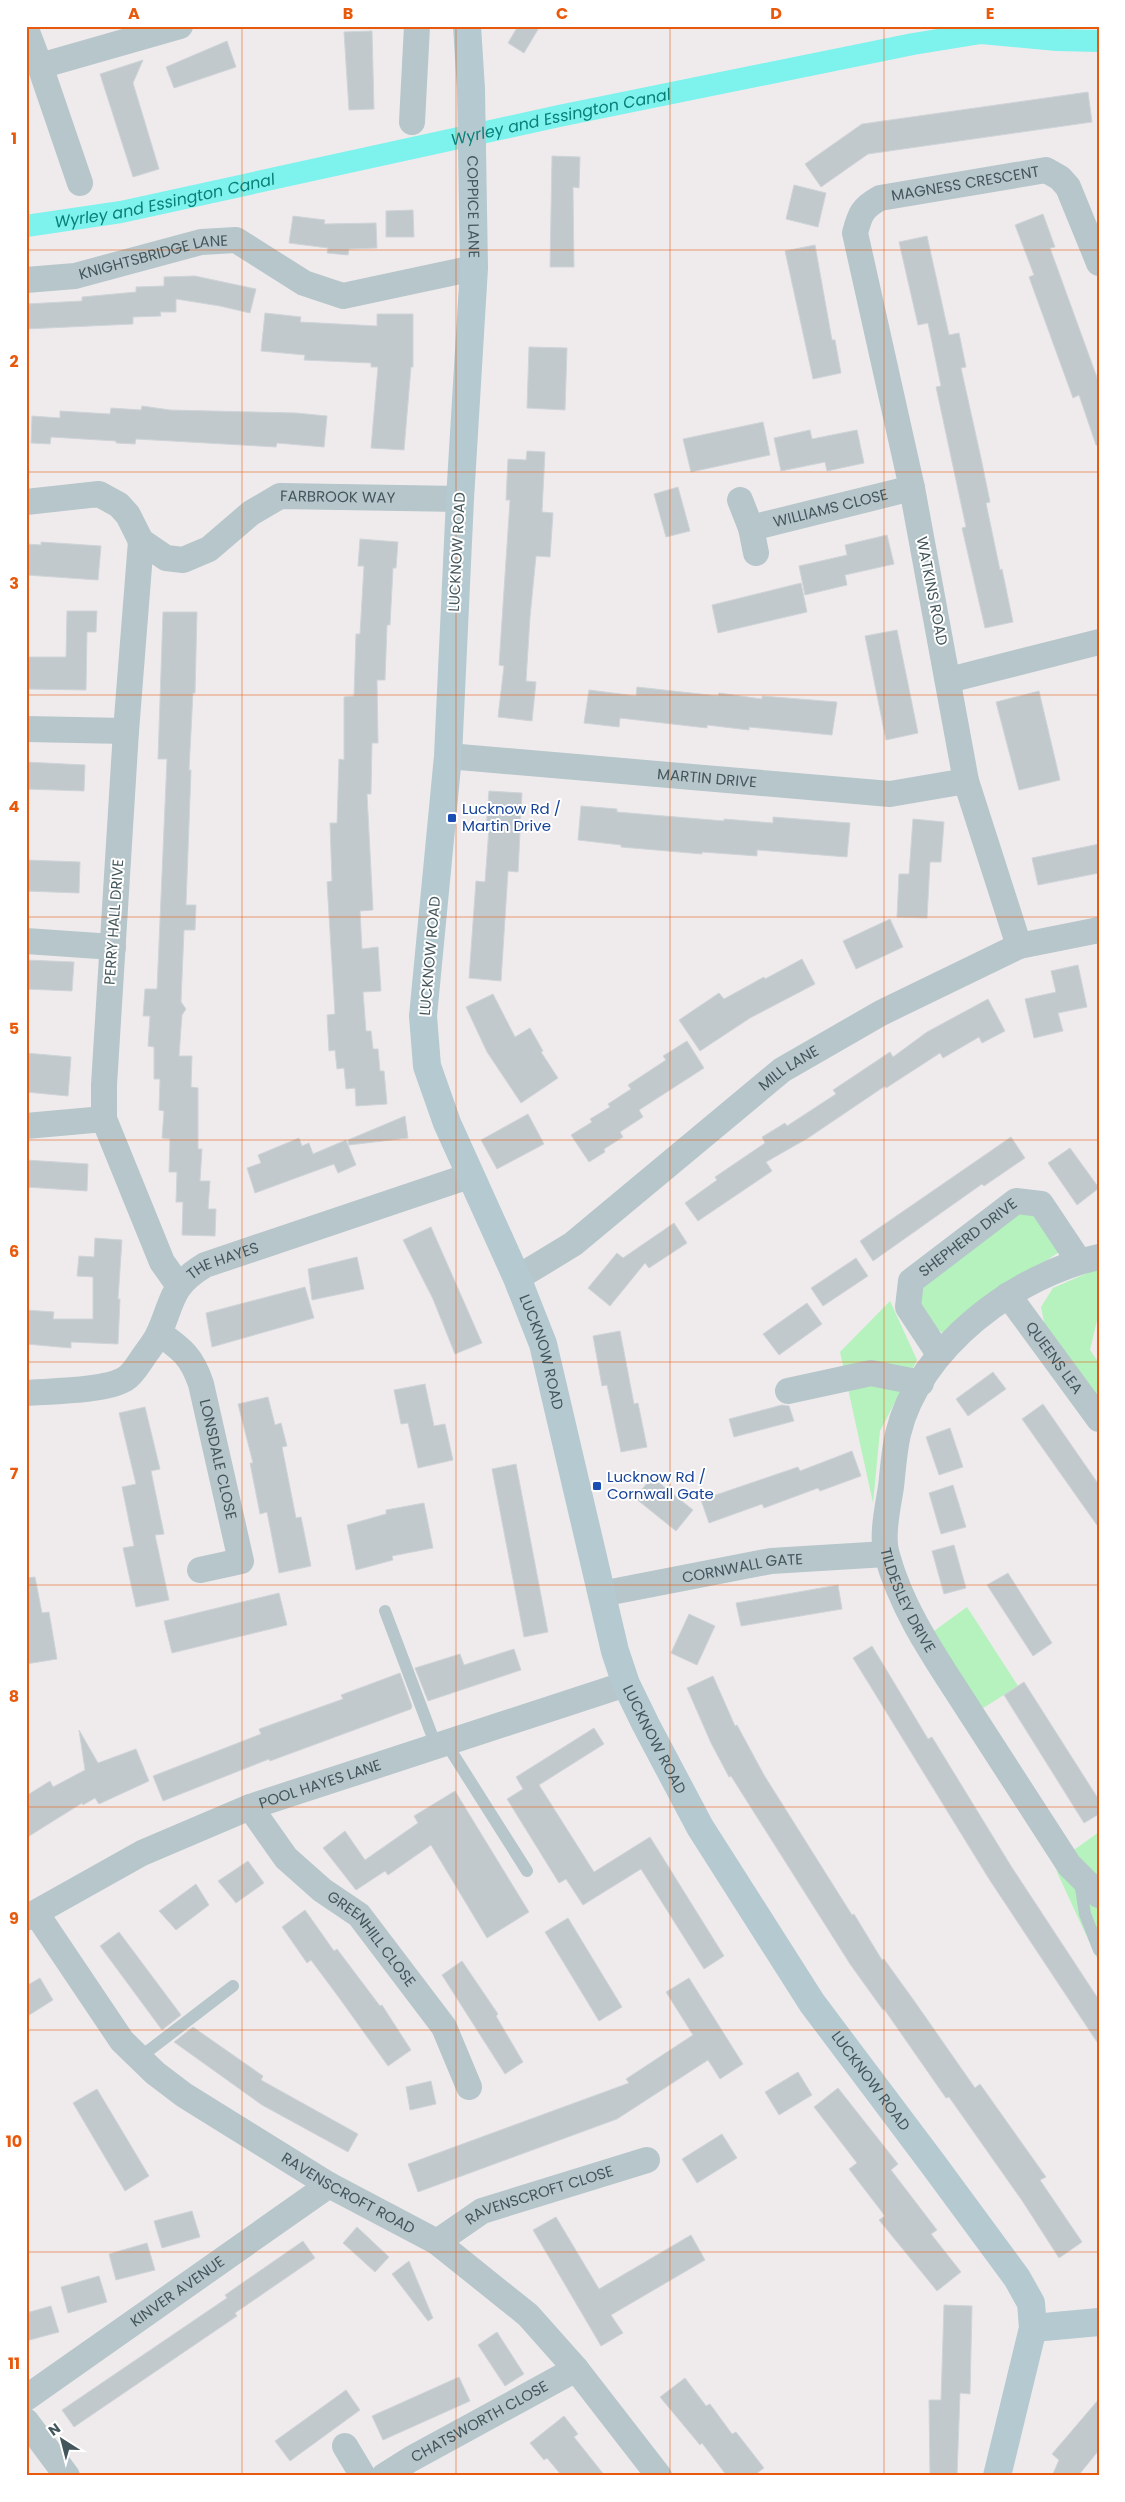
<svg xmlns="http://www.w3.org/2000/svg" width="1125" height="2502" font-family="Poppins,sans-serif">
  <rect width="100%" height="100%" fill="#efebec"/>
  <!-- green -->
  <path fill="#b5f2bd" d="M1022 1209 1037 1211 1062 1250 980 1305 943 1333C921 1320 919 1308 918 1283Z
    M1099 1268V1312L1090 1350 1099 1363V1406L1046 1331 1041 1307 1053 1288Z
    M890 1301 917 1360 880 1431 873 1503 840 1352Z
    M967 1607 1018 1686 980 1710 934 1631Z
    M1099 1832V1883L1074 1850Z
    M1056 1870 1099 1909V1961L1094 1952Z"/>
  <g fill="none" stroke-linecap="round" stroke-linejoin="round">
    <!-- canal -->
    <path stroke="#7ef2ec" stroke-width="22" id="s1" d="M26 226 121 212 559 116 913 44 981 33 1057 40 1099 41"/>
  </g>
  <!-- building -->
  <path fill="#c2c9cc" stroke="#cfd4d8" d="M518 26H540L524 53 508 43Z
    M372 31 374 109 349 110 344 32Z
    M227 41 236 67 174 88 166 67Z
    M143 60 133 83 159 169 133 177 100 74Z
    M1088 92 1092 122 868 154 821 187 805 164 862 124Z
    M552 156 580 157 579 188 573 187 574 267H550Z
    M794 185 826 193 818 227 786 219Z
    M413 210 414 237H386V211Z
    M1043 214 1055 247 1050 248 1099 383V445H1096L1079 395 1073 398 1029 277 1034 275 1015 225Z
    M293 216 325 220 324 224 376 223 377 248 349 249 348 255 327 253 328 248 289 243Z
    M927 236 949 335 959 333 966 367 961 368 981 458 990 502 986 503 1000 570 1002 569 1013 622 985 628 962 528 966 527 936 387 941 386 928 323 918 325 899 242Z
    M815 245 832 340H835L841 373 813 379 785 251Z
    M195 276 256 289 250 313 220 306 176 299V312H160L161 316 133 317V324L26 329V304L82 301V297L136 292V287L164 286V277Z
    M265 313 301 317 300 322 377 326V314H413V367H411L404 450 371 448 378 367H371V363L304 360 305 355 261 351Z
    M529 347 567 348 565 410 527 408Z
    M142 406 170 410 296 413 327 416 324 447 277 443 276 447 136 439 135 444 116 443V441L51 437 50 444 31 443 32 416 60 418V411L110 414 111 408 141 410Z
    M763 422 770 455 691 472 683 439Z
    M810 430 812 439 857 430 864 463 827 471 825 462 781 471 774 438Z
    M527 451 545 452 542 512 553 513 550 557 536 556 530 617 526 681 536 682 532 721 498 717 504 666 499 665 510 500H506L508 459 526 460Z
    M678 487 690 531 666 537 654 494Z
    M887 535 894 564 845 575 847 585 805 595 799 566 847 555 845 545Z
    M360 539 398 542 396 568H393L390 625H387L385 680H377L378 743H372L371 794H367L373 910 360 911 362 949 378 947 381 991 363 992 366 1031H371L373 1049H378L380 1071H384L387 1104 356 1106 355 1088 346 1089 344 1068 337 1069 335 1050 329 1051 327 1015 335 1014 327 882 332 881 330 823H337L339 759 344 760V697L354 696 356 634H360L364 566H358Z
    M41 542 101 546 98 580 26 575V544L41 545Z
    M801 583 807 612 718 633 712 605Z
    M67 611H97L96 632H87L86 690 26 689V657H66Z
    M163 612H197L195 693H193L189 770H191L186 905H196L195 930H184L181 1002 186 1009 182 1015 179 1056H192L191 1087 198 1088V1149H202L200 1181H210L208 1209H216L215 1236 182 1235 183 1202H176L177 1172H169L170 1139 162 1138 164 1111 159 1110 160 1079H154V1047L148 1046 150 1016H143L145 989H157L167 759H158Z
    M897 630 918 733 886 740 865 636Z
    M637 687 718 696 719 693 762 699V696L837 702 832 735 749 727V730L707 725V728L620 718 619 727 584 723 589 690 636 696Z
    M1039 691 1060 780 1019 790 996 702Z
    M26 762 85 765 84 791 26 789Z
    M489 791 522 793 518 872 508 871 501 981 469 978 476 881 485 882 489 828H486Z
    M581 806 617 809V812L724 821V819L773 823V817L850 823 847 857 757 850V856L702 852V854L621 847V845L578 840Z
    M913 819 944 822 941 862H930L927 918 897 917 899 874H909Z
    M1099 844V873L1038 885 1032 858Z
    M26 860 80 862 79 893 26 891Z
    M890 919 903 947 856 969 843 941Z
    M802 959 815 984 750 1018 700 1051 679 1020 719 993 724 999 764 977 765 979Z
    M26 960 74 962 72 991 26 989Z
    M1078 965 1087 1007 1058 1013 1063 1031 1034 1038 1025 999 1056 992 1051 971Z
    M493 994 515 1037 530 1028 543 1051 541 1052 558 1078 521 1103 487 1052 466 1007Z
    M988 999 1005 1031 982 1043 979 1037 943 1058 940 1053 886 1088 885 1086 808 1138 766 1162 772 1171 698 1221 685 1203 717 1180 715 1177 765 1143 762 1137 785 1123 787 1126 836 1094 833 1090 890 1052 893 1057 927 1032Z
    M687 1041 704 1068 639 1110 643 1117 620 1132 623 1137 604 1149 605 1152 589 1162 571 1135 592 1122 590 1119 610 1107 608 1104 631 1089 628 1085 666 1060 663 1056Z
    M26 1053 71 1057 68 1096 26 1092Z
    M528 1114 544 1144 497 1169 481 1140Z
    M405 1116 408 1138 349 1145 348 1140Z
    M1011 1137 1025 1158 984 1186 982 1184 873 1261 860 1241Z
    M299 1138 302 1146 309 1143 313 1154 346 1140 356 1165 338 1173 334 1164 255 1193 247 1168 261 1163 258 1155Z
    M1070 1148 1099 1188 1077 1205 1048 1163Z
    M26 1160 88 1164 87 1191 26 1187Z
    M674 1223 687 1243 649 1268 645 1263 610 1306 588 1288 617 1253 623 1258Z
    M431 1227 482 1343 455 1354 433 1299 403 1240Z
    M95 1238 122 1240 118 1299H120L118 1344 71 1342V1348L26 1344V1310L54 1312 53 1319H93V1277L77 1276 79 1256 94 1257Z
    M357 1257 364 1289 312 1300 308 1269Z
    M856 1258 868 1276 823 1306 811 1288Z
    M305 1287 314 1318 212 1347 206 1313Z
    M807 1303 822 1324 779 1355 763 1334Z
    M620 1331 634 1404 638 1403 647 1447 621 1452 607 1385 602 1386 593 1336Z
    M993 1372 1006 1389 968 1416 956 1399Z
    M425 1384 434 1426 445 1424 453 1460 418 1468 408 1423 401 1424 394 1390Z
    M268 1397 275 1425 281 1423 287 1446 282 1447 296 1518 301 1517 311 1566 279 1573 267 1512 260 1514 250 1463H253L238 1404Z
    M1043 1404 1099 1485V1528L1022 1419Z
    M782 1405 789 1406 794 1421 734 1437 729 1419Z
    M145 1407 160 1469 151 1471 164 1534 155 1535 169 1600 136 1607 123 1548 134 1546 122 1487 136 1484 119 1413Z
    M950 1428 963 1467 939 1475 926 1437Z
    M852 1451 861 1476 820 1491 818 1488 764 1508 762 1504 709 1523 701 1500 798 1467 800 1471Z
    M516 1464 548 1632 524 1637 492 1469Z
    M652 1477 693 1510 676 1531 635 1498Z
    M953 1485 966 1527 941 1534 929 1493Z
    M424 1503 433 1548 392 1556 393 1560 356 1570 347 1525 386 1514V1510Z
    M954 1545 966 1588 944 1594 932 1551Z
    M1008 1573 1052 1643 1033 1656 987 1585Z
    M35 1577 42 1613 49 1612 57 1659 26 1664V1578Z
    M838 1585 842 1609 741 1626 736 1603Z
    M279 1593 287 1625 172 1653 164 1621Z
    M689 1614 715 1626 697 1665 671 1653Z
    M872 1646 928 1739 932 1737 1011 1866 1099 2000V2045L989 1879 853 1658Z
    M514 1649 521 1670 428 1701 415 1668 460 1654 464 1665Z
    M400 1673 412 1706 411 1709 270 1761 269 1759 163 1801 153 1776 261 1734 259 1729 343 1699 341 1695Z
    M713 1676 735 1726 737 1725 764 1775 852 1915 854 1914 882 1960 884 1959 915 2002 975 2088 980 2084 1046 2177 1040 2180 1082 2242 1059 2258 1023 2202 949 2097 946 2098 884 2009 883 2010 850 1964 731 1776 729 1777 711 1743 687 1688Z
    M1024 1682 1099 1800V1814L1084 1823 1004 1695Z
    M594 1728 604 1744 539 1785 594 1872 650 1837 724 1956 704 1969 641 1869 583 1905 566 1879 559 1883 507 1799 523 1789 516 1777Z
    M79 1730 98 1763 136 1749 149 1781 99 1804 95 1798 83 1805 82 1803 26 1838V1796L50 1781 53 1787 85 1770Z
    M455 1791 529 1912 487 1938 431 1845 388 1875 385 1871 356 1890 323 1848 345 1831 365 1860 418 1823 414 1816Z
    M248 1861 264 1883 236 1903 218 1881Z
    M196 1884 209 1905 176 1930 159 1911Z
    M305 1910 334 1951 337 1949 380 2006 382 2005 411 2050 388 2066 340 1999 311 1960 307 1963 282 1927Z
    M568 1918 622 2007 599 2021 545 1932Z
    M119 1932 181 2015 162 2030 100 1946Z
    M462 1961 498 2014 496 2016 523 2062 505 2074 442 1975Z
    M40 1978 53 2000 26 2017V1986Z
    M689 1978 743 2064 720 2079 708 2060 617 2119 418 2192 408 2164 629 2083 626 2079 693 2035 666 1992Z
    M193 2027 263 2076 261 2080 358 2134 348 2152 262 2105 174 2042Z
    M798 2072 812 2095 779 2115 765 2092Z
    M431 2081 436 2104 410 2110 406 2087Z
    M838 2088 898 2164 891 2170 937 2230 931 2234 961 2272 937 2291 879 2220 885 2216 849 2169 857 2163 814 2107Z
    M97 2089 149 2176 125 2191 73 2103Z
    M722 2134 737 2158 697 2183 682 2159Z
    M192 2211 200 2237 162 2248 154 2221Z
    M556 2217 599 2289 691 2235 705 2260 611 2315 623 2333 601 2346 533 2230Z
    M357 2227 389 2257 375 2272 343 2243Z
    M303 2241 315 2258 235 2313 237 2316 74 2427 62 2410 227 2298 225 2295Z
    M147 2243 155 2270 116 2280 109 2254Z
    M409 2261 433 2318 428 2321 392 2274Z
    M99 2276 107 2302 68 2313 61 2287Z
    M944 2305 972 2306 970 2394 960 2393 957 2476H930L929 2400H941Z
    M51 2306 59 2332 26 2341V2313Z
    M497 2332 524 2374 505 2386 478 2345Z
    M459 2377 470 2401 383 2440 372 2416Z
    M685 2378 706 2406 710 2404 732 2434 736 2432 764 2468 753 2476H727L702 2443 700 2445 660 2397Z
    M346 2390 360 2410 290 2461 275 2441Z
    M1099 2399V2450L1078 2476H1052L1059 2460 1052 2454Z
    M564 2416 578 2434 574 2437 605 2476H562L547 2458 544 2460 530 2443Z"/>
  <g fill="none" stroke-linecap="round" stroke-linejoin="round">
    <!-- lane -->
    <path stroke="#b6c6cb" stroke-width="12" d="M385 1611 436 1746
      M446 1743 527 1871
      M1080 1881 1085 1914 1099 1950
      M139 2058 233 1986"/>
    <!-- street -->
    <g stroke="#b6c6cb" stroke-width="26">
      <path d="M26 29 40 66 180 26"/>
      <path d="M40 66 80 183"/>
      <path d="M412 122 417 26"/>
      <path id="s2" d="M26 280 75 276 201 242 236 240 304 283 343 296 474 268"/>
      <path d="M740 500 751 528 756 553"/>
      <path id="s3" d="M26 502 99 494 119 505 128 515 141 541 166 558 183 560 209 549 251 513 280 496 460 499"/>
      <path id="s4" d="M751 528 912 488"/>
      <path d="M141 541 126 731 104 1085V1119L162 1262 179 1286"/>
      <path d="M949 680 1099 642"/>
      <path d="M26 729 126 731"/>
      <path id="s5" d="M448 756 890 794 966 781"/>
      <path d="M26 941 113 947"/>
      <path id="s6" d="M1019 946 966 781 912 488 855 233C860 214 862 208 880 198L1046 170 1060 178 1068 187 1099 263"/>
      <path d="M26 1126 104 1119"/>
      <path id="s7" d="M1099 1257C1017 1274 918 1348 898 1434 894 1451 893 1469 891 1487 888 1506 881 1537 887 1555 902 1611 937 1660 967 1707 1001 1760 1035 1812 1069 1865L1099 1895"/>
      <path id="s8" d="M517 1278 573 1244 782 1070 881 1013 1019 946 1099 930"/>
      <path id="s9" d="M1008 1295 1099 1419"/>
      <path id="s10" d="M159 1333C182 1349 192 1357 201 1384L241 1561 200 1570"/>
      <path id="s11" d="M939 1354 908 1307 911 1281 1016 1201 1041 1204 1079 1261"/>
      <path d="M788 1391 871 1373 921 1383"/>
      <path id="s12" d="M26 1393C51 1391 105 1391 125 1379 132 1375 138 1365 142 1359 148 1350 155 1342 159 1333 174 1300 169 1287 205 1265L469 1176"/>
      <path id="s13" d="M601 1594 771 1561 886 1554"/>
      <path id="s14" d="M250 1807 286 1858 322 1890 359 1915 444 2027 469 2087"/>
      <path id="s15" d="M36 1913 122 2041 155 2073 184 2095 329 2185 437 2242 528 2315 576 2369 659 2476"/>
      <path id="s16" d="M26 1918 142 1853 250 1807 626 1684"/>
      <path id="s17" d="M437 2242 482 2211 647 2160"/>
      <path id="s18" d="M26 2398 329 2185"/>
      <path d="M26 2421 67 2476"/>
      <path d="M345 2446 363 2476"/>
      <path id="s19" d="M384 2476 411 2459 576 2369"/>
    </g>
    <!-- secondary -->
    <g stroke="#b5c9d0" stroke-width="28">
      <path id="s20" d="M467 26 471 89 474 268 460 499 448 756 423 1016 427 1066 447 1123 517 1278 543 1344 615 1651 626 1684 646 1725 700 1827 812 2003 933 2164 1017 2278 1031 2303 1033 2328 997 2476"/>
      <path d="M1033 2328 1099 2322"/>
    </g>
  </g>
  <!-- grid -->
  <path fill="none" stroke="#e8590c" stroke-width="1" stroke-opacity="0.55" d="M242 26V2476M456 26V2476M670 26V2476M884 26V2476M26 250H1099M26 472H1099M26 695H1099M26 917H1099M26 1140H1099M26 1362H1099M26 1585H1099M26 1807H1099M26 2030H1099M26 2252H1099"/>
  <!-- markers -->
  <g fill="#1a4fb4" stroke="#fff" stroke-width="2">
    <rect x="447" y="813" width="10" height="10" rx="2.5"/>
    <rect x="592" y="1481" width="10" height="10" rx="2.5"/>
  </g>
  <g text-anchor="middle" stroke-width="4" stroke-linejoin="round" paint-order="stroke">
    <!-- street labels -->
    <g font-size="15" fill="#43565b" stroke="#fff">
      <text dy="5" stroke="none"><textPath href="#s6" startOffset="864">MAGNESS CRESCENT</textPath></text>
      <text dy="5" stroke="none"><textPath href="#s20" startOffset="181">COPPICE LANE</textPath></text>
      <text dy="5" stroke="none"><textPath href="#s2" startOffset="130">KNIGHTSBRIDGE LANE</textPath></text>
      <text dy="5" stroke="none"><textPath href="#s3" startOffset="361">FARBROOK WAY</textPath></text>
      <text dy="5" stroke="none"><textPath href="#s4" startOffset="82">WILLIAMS CLOSE</textPath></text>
      <text transform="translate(457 552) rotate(-87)" y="5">LUCKNOW ROAD</text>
      <text transform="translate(932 591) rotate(79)" y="5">WATKINS ROAD</text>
      <text dy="5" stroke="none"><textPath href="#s5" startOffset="260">MARTIN DRIVE</textPath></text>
      <text transform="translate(114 922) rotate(-86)" y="5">PERRY HALL DRIVE</text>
      <text transform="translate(430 956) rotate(-85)" y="5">LUCKNOW ROAD</text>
      <text dy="5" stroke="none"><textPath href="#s8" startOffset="344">MILL LANE</textPath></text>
      <text dy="5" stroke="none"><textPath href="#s11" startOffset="154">SHEPHERD DRIVE</textPath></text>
      <text dy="5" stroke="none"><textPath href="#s12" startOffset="261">THE HAYES</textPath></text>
      <text dy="5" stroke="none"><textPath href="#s20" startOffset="1351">LUCKNOW ROAD</textPath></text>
      <text dy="5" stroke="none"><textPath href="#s9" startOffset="78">QUEENS LEA</textPath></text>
      <text dy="5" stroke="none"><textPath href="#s10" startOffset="145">LONSDALE CLOSE</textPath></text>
      <text dy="5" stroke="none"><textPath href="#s13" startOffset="144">CORNWALL GATE</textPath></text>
      <text dy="5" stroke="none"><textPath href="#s7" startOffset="452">TILDESLEY DRIVE</textPath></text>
      <text dy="5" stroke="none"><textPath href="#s20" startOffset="1756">LUCKNOW ROAD</textPath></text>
      <text dy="5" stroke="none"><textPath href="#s16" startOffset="324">POOL HAYES LANE</textPath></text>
      <text dy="5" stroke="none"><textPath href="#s14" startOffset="181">GREENHILL CLOSE</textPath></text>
      <text dy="5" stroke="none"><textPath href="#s20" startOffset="2161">LUCKNOW ROAD</textPath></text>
      <text dy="5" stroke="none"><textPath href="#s15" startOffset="428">RAVENSCROFT ROAD</textPath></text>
      <text dy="5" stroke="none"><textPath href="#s17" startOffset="114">RAVENSCROFT CLOSE</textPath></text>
      <text dy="5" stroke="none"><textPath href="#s18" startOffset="185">KINVER AVENUE</textPath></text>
      <text dy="5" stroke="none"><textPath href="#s19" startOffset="110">CHATSWORTH CLOSE</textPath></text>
    </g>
    <!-- transit labels -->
    <g font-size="15" fill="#164399" stroke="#fff" text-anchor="start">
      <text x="462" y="814">Lucknow Rd /<tspan x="462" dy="17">Martin Drive</tspan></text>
      <text x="607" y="1482">Lucknow Rd /<tspan x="607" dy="17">Cornwall Gate</tspan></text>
    </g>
    <!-- water labels -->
    <g font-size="16" font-style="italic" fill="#068079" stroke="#fff">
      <text dy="6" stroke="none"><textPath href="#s1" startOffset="546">Wyrley and Essington Canal</textPath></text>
      <text dy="6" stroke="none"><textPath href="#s1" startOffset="141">Wyrley and Essington Canal</textPath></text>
    </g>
  </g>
  <!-- border -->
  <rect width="1125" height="2502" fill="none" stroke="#ffffff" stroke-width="55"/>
  <!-- north arrow -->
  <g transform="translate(62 2440) rotate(324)" stroke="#ffffff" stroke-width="4" paint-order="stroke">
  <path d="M0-4L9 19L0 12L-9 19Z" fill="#43565b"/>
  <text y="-8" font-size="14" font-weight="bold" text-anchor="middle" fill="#43565b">N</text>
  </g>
  <rect x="28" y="28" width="1070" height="2446" fill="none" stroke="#e8590c" stroke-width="2"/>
  <g font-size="16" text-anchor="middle" font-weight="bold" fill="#e8590c">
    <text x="134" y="19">A</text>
    <text x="348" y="19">B</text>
    <text x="562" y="19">C</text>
    <text x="776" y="19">D</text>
    <text x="990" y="19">E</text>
    <text x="14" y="144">1</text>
    <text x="14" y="367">2</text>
    <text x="14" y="589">3</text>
    <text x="14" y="812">4</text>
    <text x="14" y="1034">5</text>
    <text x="14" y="1257">6</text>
    <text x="14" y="1479">7</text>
    <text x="14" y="1702">8</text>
    <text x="14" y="1924">9</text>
    <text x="14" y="2147">10</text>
    <text x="14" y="2369">11</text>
  </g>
</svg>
